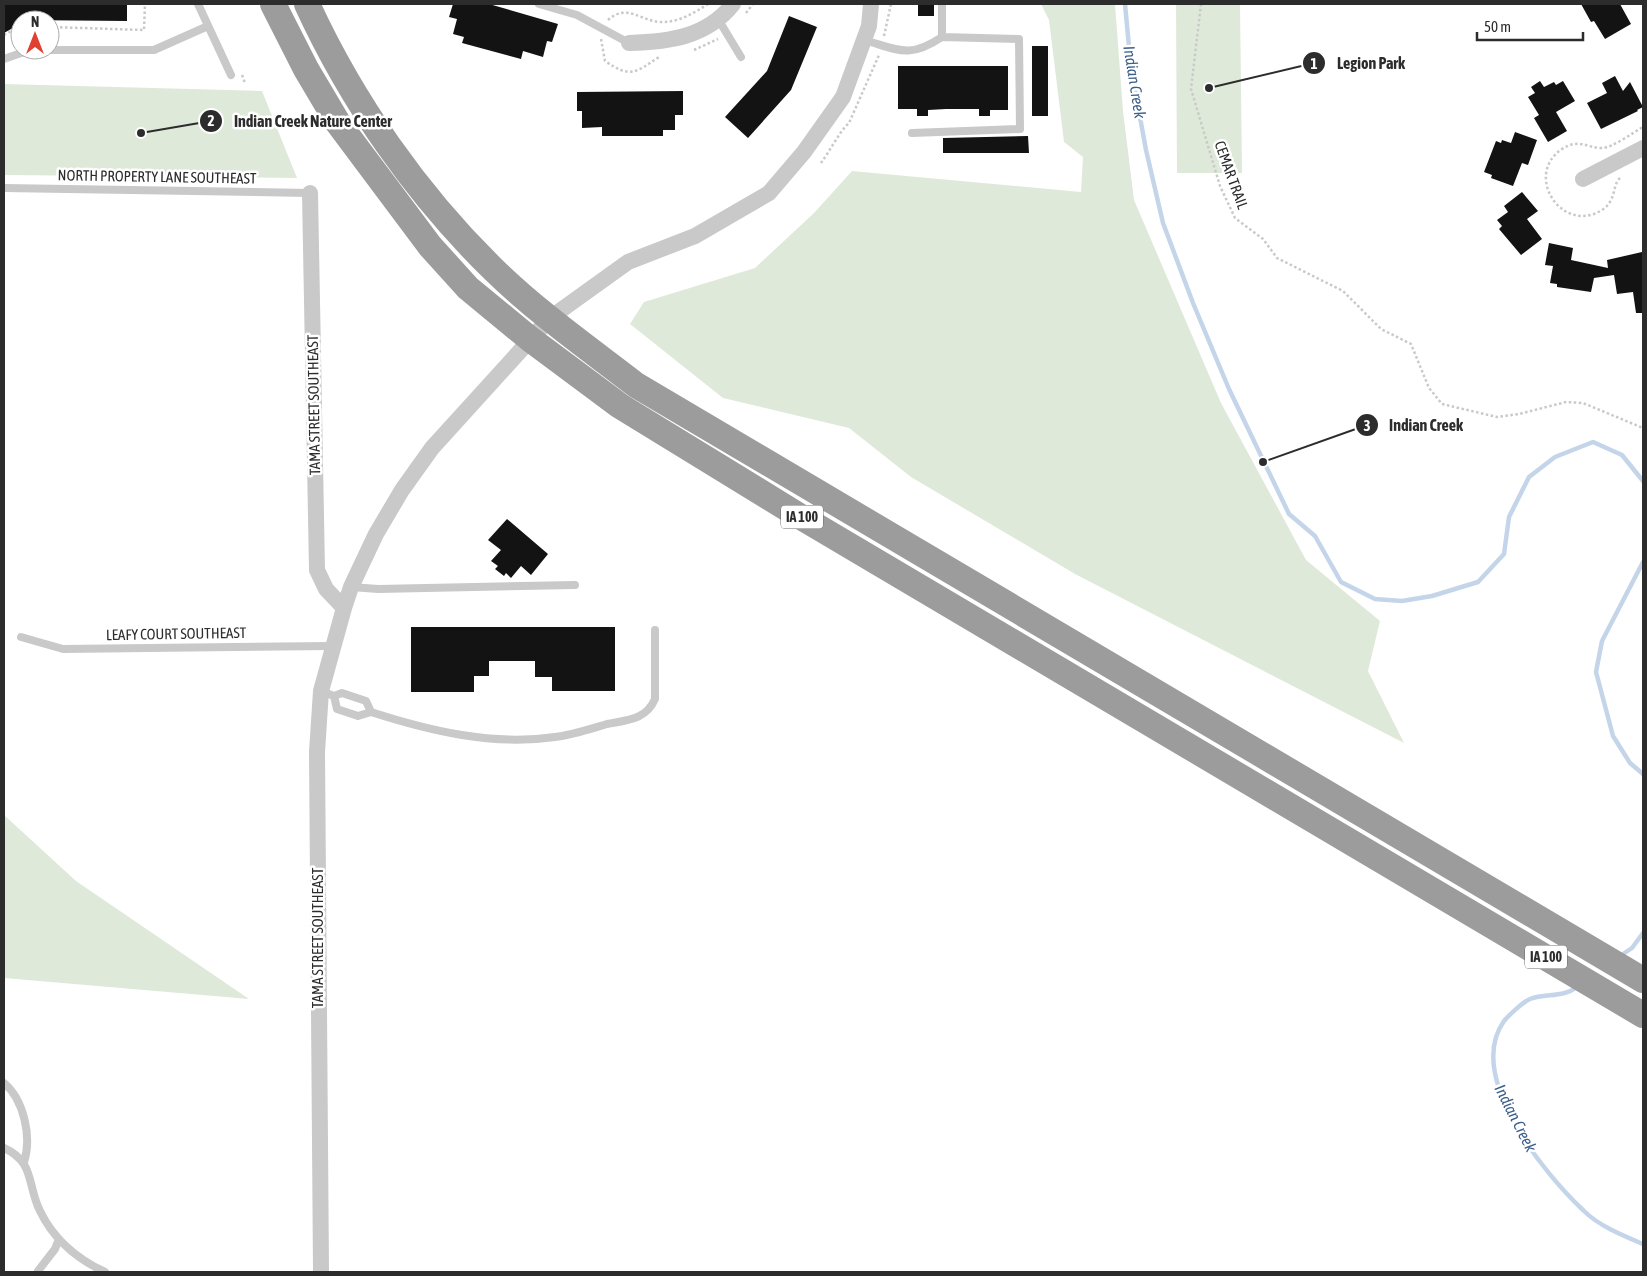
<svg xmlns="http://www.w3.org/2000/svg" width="1647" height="1276" font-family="'Asap Condensed',sans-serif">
  <rect width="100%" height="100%" fill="#fff"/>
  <!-- green -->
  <path fill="#dfe9d9" d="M1041 4H1115L1123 111 1134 200 1221 403 1306 560 1380 621 1368 671 1404 743 1075 574 911 477 849 428 723 398 630 324 644 302 755 268 814 213 852 171 1081 192 1083 157 1064 142 1049 20Z
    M1176 4H1240L1242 173H1177Z
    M4 84 262 91 297 178 4 175Z
    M4 815 76 881 249 999 4 978Z"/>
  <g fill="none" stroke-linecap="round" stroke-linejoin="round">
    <!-- stream -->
    <path stroke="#c5d5e9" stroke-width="4.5" d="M1125 4 1131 68 1146 150 1163 223 1193 303 1229 389 1289 514 1315 536 1341 582 1375 599 1402 601 1432 596 1478 582 1504 554 1509 517 1529 477 1555 457 1593 442 1622 455 1643 481
      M1643 562 1602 641 1596 672 1613 736 1630 763 1643 774
      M1620 956 1632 948 1643 933
      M1577 987C1563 998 1546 993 1530 999 1523 1002 1509 1015 1504 1021 1465 1076 1544 1174 1584 1211 1599 1226 1624 1236 1643 1244"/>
  </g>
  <!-- building -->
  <path fill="#131313" d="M4 4H127V21L20 20V24L4 33Z
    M453 4H489L558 24 552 42 547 41 543 57 523 51 521 59 462 43 464 37 453 34 457 19 449 17Z
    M918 4H934V16H918Z
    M1581 4H1620L1631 24 1605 39 1594 21 1591 22Z
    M789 16 817 27 791 90 748 138 725 117 767 71Z
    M1032 46H1048V116H1032Z
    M898 66H1008V110H990V116H979V109H946L928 110V116H917V109H898Z
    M1615 76 1623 91 1630 82 1643 107 1637 110 1638 111 1601 129 1587 103 1607 93 1602 83Z
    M1540 81 1544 87 1554 82 1556 85 1563 81 1575 101 1556 112 1567 131 1548 142 1534 118 1539 115 1528 97 1535 93 1531 87Z
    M683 91V115H675V130H663V136H602V127L582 128V111H577V92Z
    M1515 132 1537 140 1528 165 1522 163 1513 186 1491 178 1492 175 1484 172 1496 141 1501 143 1502 140 1511 143Z
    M1028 136 1029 153H943V138Z
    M1522 192 1538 211 1527 219 1542 239 1521 255 1499 229 1502 226 1497 220 1508 212 1504 206Z
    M1549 243 1573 248 1571 260 1608 268 1607 260 1642 252 1643 313H1636L1633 292 1617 294 1614 275 1594 278 1591 292 1557 287V284L1550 283 1553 266 1545 265Z
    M507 519 548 554 531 575 521 566 511 578 506 573 504 576 495 569 498 566 491 561 501 550 488 540Z
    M411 627H615V691H552V677H535V661H489V676H474V692H411Z"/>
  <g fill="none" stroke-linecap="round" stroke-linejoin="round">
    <!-- path -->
    <path stroke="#c9c9c9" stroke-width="2.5" stroke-dasharray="2.5 2.5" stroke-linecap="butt" d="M1201 4 1191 89 1220 186 1235 218 1263 239 1277 258 1343 291 1381 329 1411 344 1429 388 1442 404 1497 417 1519 414 1566 402 1583 403 1643 428
      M746 13 753 4
      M608 20C627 3 641 21 660 22 678 23 694 13 708 4
      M50 27 144 30 145 4
      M4 35 20 26
      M884 36 891 4
      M601 39 605 61C631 79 636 72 659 57
      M694 50 718 39
      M242 75 245 83
      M821 163C830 151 839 132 849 123L879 55
      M1620 178C1612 185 1617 200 1602 210 1562 235 1523 175 1562 149 1579 138 1587 148 1602 148 1612 148 1634 132 1643 127"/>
    <!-- service -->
    <path stroke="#c9c9c9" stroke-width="8" d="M198 4 231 75
      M539 4 577 15 629 43
      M718 19 741 57
      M864 40C899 50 909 59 942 37V4
      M49 50H154L208 26
      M4 59 21 53 41 50
      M912 133 1020 129 1019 39 942 37
      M4 188 310 193
      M351 587 378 589 575 585
      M21 637 63 649 332 646
      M321 691 334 696 342 693 366 701 371 712 358 716 337 709 334 696
      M371 712C430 731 493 746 555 737 573 735 590 729 607 724 627 720 646 720 655 699V630
      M4 1083C24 1100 32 1137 24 1162
      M4 1148C35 1162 27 1185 40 1211 54 1240 77 1259 105 1272
      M38 1271 55 1249 59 1239"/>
    <!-- minor -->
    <path stroke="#c9c9c9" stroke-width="16" d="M629 43C669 42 707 37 733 4
      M1583 179 1643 148
      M310 193 317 570 326 589 344 608 321 691 317 752 321 1272
      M344 608 351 587 376 534 402 490 432 448 550 318 628 262 695 236 769 193 804 152 843 97 869 26 871 4"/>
    <!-- trunk -->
    <path stroke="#9c9c9c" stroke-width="26" d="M273 4 306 69 338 123 430 246 468 288 530 339 620 406 801 517 1643 1015
      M307 4C352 102 417 195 494 270 537 312 588 348 636 385L1643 980"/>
  </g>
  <g text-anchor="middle" stroke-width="5" stroke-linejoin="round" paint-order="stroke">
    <!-- shield labels -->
    <g fill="#fff" stroke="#6b6b6b" stroke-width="1">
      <rect x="781" y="505.5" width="42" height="23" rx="4"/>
      <rect x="1525" y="945.5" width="42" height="23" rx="4"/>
    </g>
    <g font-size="14" font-weight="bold" fill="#2c2c2c">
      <text x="802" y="522">IA 100</text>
      <text x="1546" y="962">IA 100</text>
    </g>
    <!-- street labels -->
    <g font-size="15" fill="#2c2c2c" stroke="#fff">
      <text transform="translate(1231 175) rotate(70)" y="5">CEMAR TRAIL</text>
      <text transform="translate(157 177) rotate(1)" y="5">NORTH PROPERTY LANE SOUTHEAST</text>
      <text transform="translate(314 405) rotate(-91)" y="5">TAMA STREET SOUTHEAST</text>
      <text transform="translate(176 634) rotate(-1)" y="5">LEAFY COURT SOUTHEAST</text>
      <text transform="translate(318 938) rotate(-90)" y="5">TAMA STREET SOUTHEAST</text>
    </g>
    <!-- water labels -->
    <g font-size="16" font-style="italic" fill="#3c5f8b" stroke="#fff">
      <text transform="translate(1135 82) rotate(81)" y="6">Indian Creek</text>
      <text transform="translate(1516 1118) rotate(63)" y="6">Indian Creek</text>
    </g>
  </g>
  <!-- callouts -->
  <path fill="none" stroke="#2c2c2c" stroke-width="2" d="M1209 88L1314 63M141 133L211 121M1263 462L1367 425"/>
  <g fill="#2c2c2c" stroke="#fff" stroke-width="2">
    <circle cx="1209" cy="88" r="5"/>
    <circle cx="141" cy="133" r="5"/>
    <circle cx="1263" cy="462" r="5"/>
    <circle cx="1314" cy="63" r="12"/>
    <circle cx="211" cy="121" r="12"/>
    <circle cx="1367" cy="425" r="12"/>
  </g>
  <g font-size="15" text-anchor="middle" font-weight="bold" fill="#fff">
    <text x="1314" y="69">1</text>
    <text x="211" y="126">2</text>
    <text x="1367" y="431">3</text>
  </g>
  <g font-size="16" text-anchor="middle" font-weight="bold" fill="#2c2c2c" stroke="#fff" stroke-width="5" stroke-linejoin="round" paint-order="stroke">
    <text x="1371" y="69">Legion Park</text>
    <text x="313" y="127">Indian Creek Nature Center</text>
    <text x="1426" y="431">Indian Creek</text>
  </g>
  <!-- border -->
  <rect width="1647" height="1276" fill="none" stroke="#2c2c2c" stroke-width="10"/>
  <!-- north arrow -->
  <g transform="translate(35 35)"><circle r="24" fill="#ffffff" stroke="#ababab"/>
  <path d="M0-4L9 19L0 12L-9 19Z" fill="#e04030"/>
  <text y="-8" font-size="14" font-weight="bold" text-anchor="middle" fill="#2c2c2c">N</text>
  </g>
  <!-- scale -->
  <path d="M1477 32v8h106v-8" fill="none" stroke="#2c2c2c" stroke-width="2.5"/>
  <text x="1484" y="32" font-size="15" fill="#2c2c2c" stroke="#ffffff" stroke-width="4" paint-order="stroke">50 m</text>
</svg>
